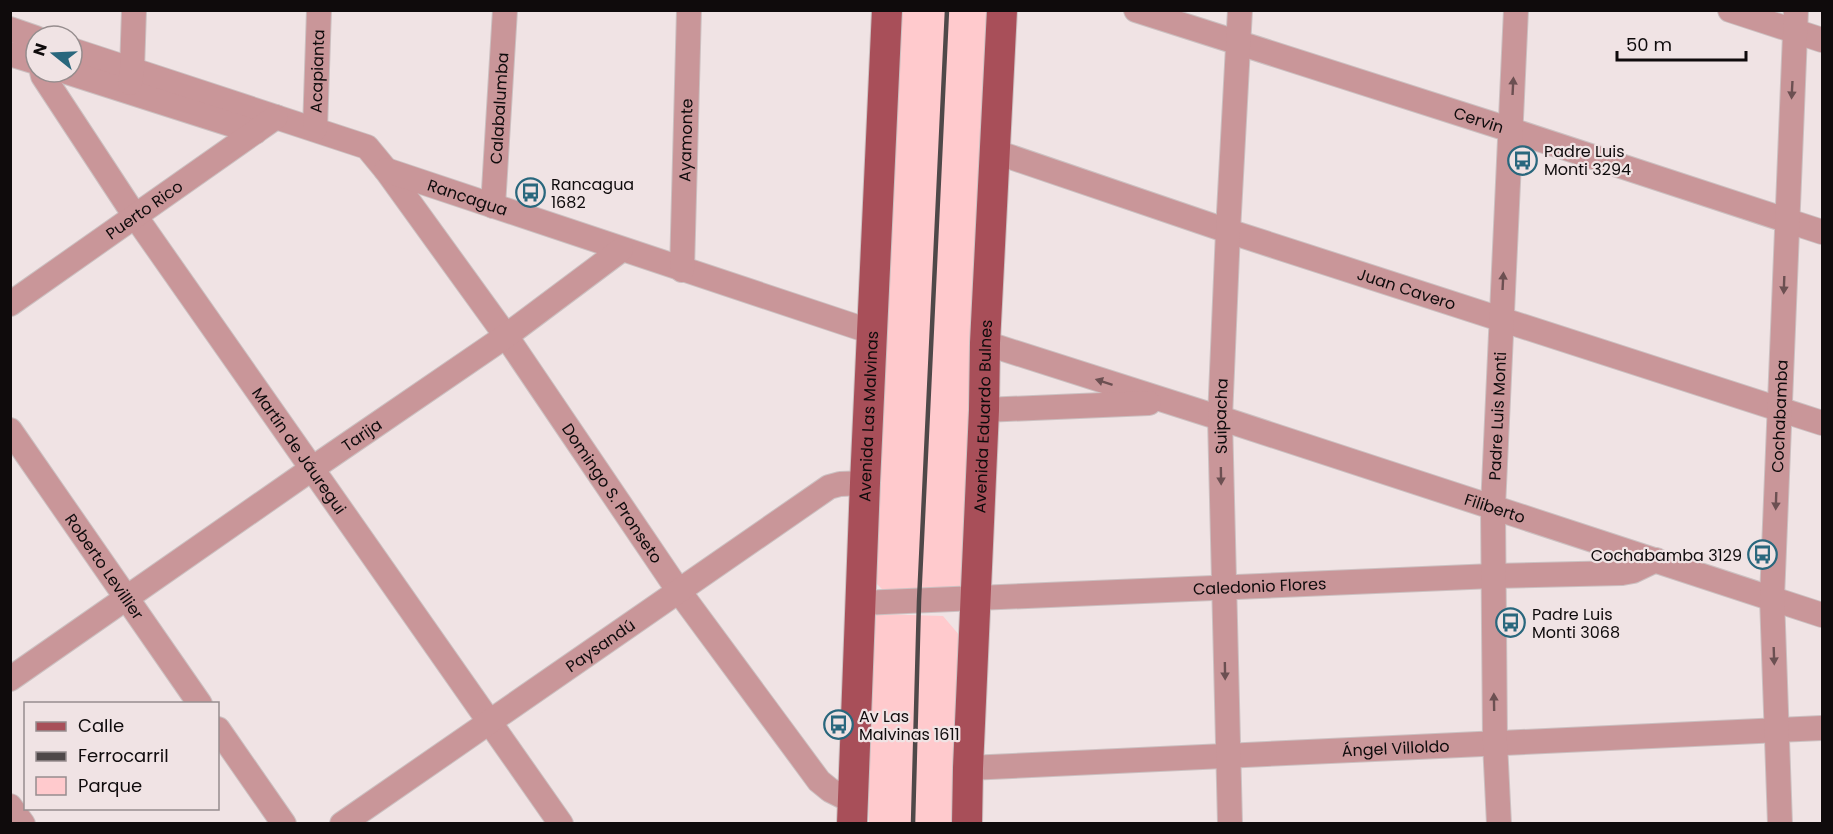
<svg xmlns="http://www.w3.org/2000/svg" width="1833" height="834" font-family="Poppins,sans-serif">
  <rect width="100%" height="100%" fill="#f0e3e4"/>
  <!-- green -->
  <path fill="#ffcacd" d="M901 11H995L962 589 885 592 873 580Z
    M877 614 943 616 960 636 955 823 869 824 870 626Z"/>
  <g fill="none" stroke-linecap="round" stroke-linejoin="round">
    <defs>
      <g id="minor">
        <path id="s1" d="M1136 10 1511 130 1822 232"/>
        <path d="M1730 10 1822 40"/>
        <path d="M10 29 36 38"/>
        <path id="s2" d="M72 50 367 147 386 170 506 336 678 590 819 781 830 790 852 801"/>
        <path d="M10 54 36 62"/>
        <path id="s3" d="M42 72 43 76 135 216 561 824"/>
        <path d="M67 72 255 132"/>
        <path d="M130 83 132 70 134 10"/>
        <path id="s4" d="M315 129 319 10"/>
        <path id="s5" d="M993 151 1228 231 1822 423"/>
        <path id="s6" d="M386 170 872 332"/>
        <path id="s7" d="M493 206 505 10"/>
        <path id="s8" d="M682 270 689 10"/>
        <path id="s9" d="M10 304 276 117"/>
        <path id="s10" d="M985 343 1220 418 1822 615"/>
        <path d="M984 410 1149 403"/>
        <path id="s11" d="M10 430 200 704"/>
        <path id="s12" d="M861 603 1493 576 1622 573 1633 571 1656 560"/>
        <path id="s13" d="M10 679 313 468 506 336 621 250"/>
        <path d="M218 729 284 824"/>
        <path id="s14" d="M968 768 1822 728"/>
        <path d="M10 806 23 824"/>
        <path id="s15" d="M342 824 829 487 840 484 865 483"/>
        <path id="s16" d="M1230 824 1220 418 1228 231 1240 10"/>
        <path id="s17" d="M1499 824 1495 743 1493 507 1516 10"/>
        <path id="s18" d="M1780 824 1772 598 1796 10"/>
      </g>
      <g id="major">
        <path id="s19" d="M852 824 865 483 887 10"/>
        <path id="s20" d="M967 824 968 768 984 410 985 343 1002 10"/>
      </g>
    </defs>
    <!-- minor casing -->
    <use href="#minor" stroke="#ccc0c1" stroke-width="26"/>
    <!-- major casing -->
    <use href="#major" stroke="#ccc0c1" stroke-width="32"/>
    <!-- minor -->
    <use href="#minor" stroke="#c99699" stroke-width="24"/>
    <!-- major -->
    <use href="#major" stroke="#a84f59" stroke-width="30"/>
    <!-- rail -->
    <path stroke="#4f4849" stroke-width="4.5" d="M913 824 919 601 947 10"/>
  </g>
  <!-- one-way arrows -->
  <defs><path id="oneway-solid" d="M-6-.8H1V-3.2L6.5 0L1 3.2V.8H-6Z" transform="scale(1.5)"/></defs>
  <g fill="#6c5052">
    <use href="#oneway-solid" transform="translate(1513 86) rotate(-87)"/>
    <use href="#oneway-solid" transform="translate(1792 90) rotate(93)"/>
    <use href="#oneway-solid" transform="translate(1503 281) rotate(-87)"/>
    <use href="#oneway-solid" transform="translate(1784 285) rotate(92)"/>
    <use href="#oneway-solid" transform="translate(1104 382) rotate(-162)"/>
    <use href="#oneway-solid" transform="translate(1221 476) rotate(89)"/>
    <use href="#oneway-solid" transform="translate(1776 501) rotate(92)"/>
    <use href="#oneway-solid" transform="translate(1774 656) rotate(88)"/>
    <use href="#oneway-solid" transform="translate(1225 671) rotate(89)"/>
    <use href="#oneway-solid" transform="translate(1494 702) rotate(-91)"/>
  </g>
  <!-- icons -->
  <defs>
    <symbol id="bus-ring" viewBox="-11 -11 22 22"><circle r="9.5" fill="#f0e3e4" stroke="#29677d" stroke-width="1.5"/><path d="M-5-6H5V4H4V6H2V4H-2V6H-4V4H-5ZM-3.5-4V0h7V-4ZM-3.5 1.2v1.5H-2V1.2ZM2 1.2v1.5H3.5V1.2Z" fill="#29677d"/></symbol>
  </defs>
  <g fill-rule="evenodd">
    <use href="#bus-ring" x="1506" y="144" width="33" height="33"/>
    <use href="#bus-ring" x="514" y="176" width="33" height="33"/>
    <use href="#bus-ring" x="1746" y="538" width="33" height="33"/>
    <use href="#bus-ring" x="1494" y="606" width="33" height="33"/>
    <use href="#bus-ring" x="822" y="708" width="33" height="33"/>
  </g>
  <g text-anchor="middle" stroke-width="4.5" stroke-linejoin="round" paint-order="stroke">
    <!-- street labels -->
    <g font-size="16" fill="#0f0b0c" stroke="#f0e3e4">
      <text dy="6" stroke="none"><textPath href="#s4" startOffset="58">Acapianta</textPath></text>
      <text dy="6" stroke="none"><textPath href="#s7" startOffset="98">Calabalumba</textPath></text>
      <text dy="6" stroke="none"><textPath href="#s1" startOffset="360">Cervin</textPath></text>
      <text dy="6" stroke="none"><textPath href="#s8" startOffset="130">Ayamonte</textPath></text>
      <text dy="6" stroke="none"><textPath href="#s6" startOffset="86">Rancagua</textPath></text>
      <text dy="6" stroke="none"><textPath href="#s9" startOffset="164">Puerto Rico</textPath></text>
      <text dy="6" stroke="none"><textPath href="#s5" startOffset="436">Juan Cavero</textPath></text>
      <text dy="6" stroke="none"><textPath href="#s19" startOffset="408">Avenida Las Malvinas</textPath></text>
      <text dy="6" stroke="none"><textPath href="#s20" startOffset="408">Avenida Eduardo Bulnes</textPath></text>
      <text dy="6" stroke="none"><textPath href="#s16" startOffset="408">Suipacha</textPath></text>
      <text dy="6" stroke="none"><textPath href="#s17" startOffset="408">Padre Luis Monti</textPath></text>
      <text dy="6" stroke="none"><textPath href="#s18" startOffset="408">Cochabamba</textPath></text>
      <text dy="6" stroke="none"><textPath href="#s13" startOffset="428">Tarija</textPath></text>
      <text dy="6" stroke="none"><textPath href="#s3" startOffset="458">Martín de Jáuregui</textPath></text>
      <text dy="6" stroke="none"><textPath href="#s2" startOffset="735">Domingo S. Pronseto</textPath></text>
      <text dy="6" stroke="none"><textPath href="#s10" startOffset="536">Filiberto</textPath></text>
      <text dy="6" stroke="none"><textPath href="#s11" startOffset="166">Roberto Levillier</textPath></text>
      <text dy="6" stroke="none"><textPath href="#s12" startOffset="399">Caledonio Flores</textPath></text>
      <text dy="6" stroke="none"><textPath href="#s15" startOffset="314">Paysandú</textPath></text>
      <text dy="6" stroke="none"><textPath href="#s14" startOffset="428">Ángel Villoldo</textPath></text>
    </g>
    <!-- poi labels -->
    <g font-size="16" fill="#0f0b0c" stroke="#f0e3e4" text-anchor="start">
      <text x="1544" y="157">Padre Luis<tspan x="1544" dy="18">Monti 3294</tspan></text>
      <text x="551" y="190">Rancagua<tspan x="551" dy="18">1682</tspan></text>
      <text x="1742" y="561" text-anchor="end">Cochabamba 3129</text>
      <text x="1532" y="620">Padre Luis<tspan x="1532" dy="18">Monti 3068</tspan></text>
      <text x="859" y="722">Av Las<tspan x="859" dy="18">Malvinas 1611</tspan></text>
    </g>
  </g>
  <!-- border -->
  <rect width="1833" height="834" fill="none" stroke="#0f0b0c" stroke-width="24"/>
  <!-- legend -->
  <rect x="24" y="702" width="195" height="108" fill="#f0e3e4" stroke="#968d8e" stroke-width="1.5"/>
  <rect x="36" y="722" width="30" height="9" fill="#a84f59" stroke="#968d8e" stroke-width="1.5"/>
  <text x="78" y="732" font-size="18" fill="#0f0b0c">Calle</text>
  <rect x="36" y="752" width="30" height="9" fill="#4f4849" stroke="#968d8e" stroke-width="1.5"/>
  <text x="78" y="762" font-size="18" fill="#0f0b0c">Ferrocarril</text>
  <rect x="36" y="777" width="30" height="18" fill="#ffcacd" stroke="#968d8e" stroke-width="1.5"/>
  <text x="78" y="792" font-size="18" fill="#0f0b0c">Parque</text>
  <!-- north arrow -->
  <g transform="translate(54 54) rotate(288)"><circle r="28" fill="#f0e3e4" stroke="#968d8e" stroke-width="1.5"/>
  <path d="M0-4.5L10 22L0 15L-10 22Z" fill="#29677d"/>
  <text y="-9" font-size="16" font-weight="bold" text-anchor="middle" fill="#0f0b0c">N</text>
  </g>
  <!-- scale -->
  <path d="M1617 51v9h129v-9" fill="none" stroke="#0f0b0c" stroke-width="3"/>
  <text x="1626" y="51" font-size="18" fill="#0f0b0c" stroke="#f0e3e4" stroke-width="4.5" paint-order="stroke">50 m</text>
</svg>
